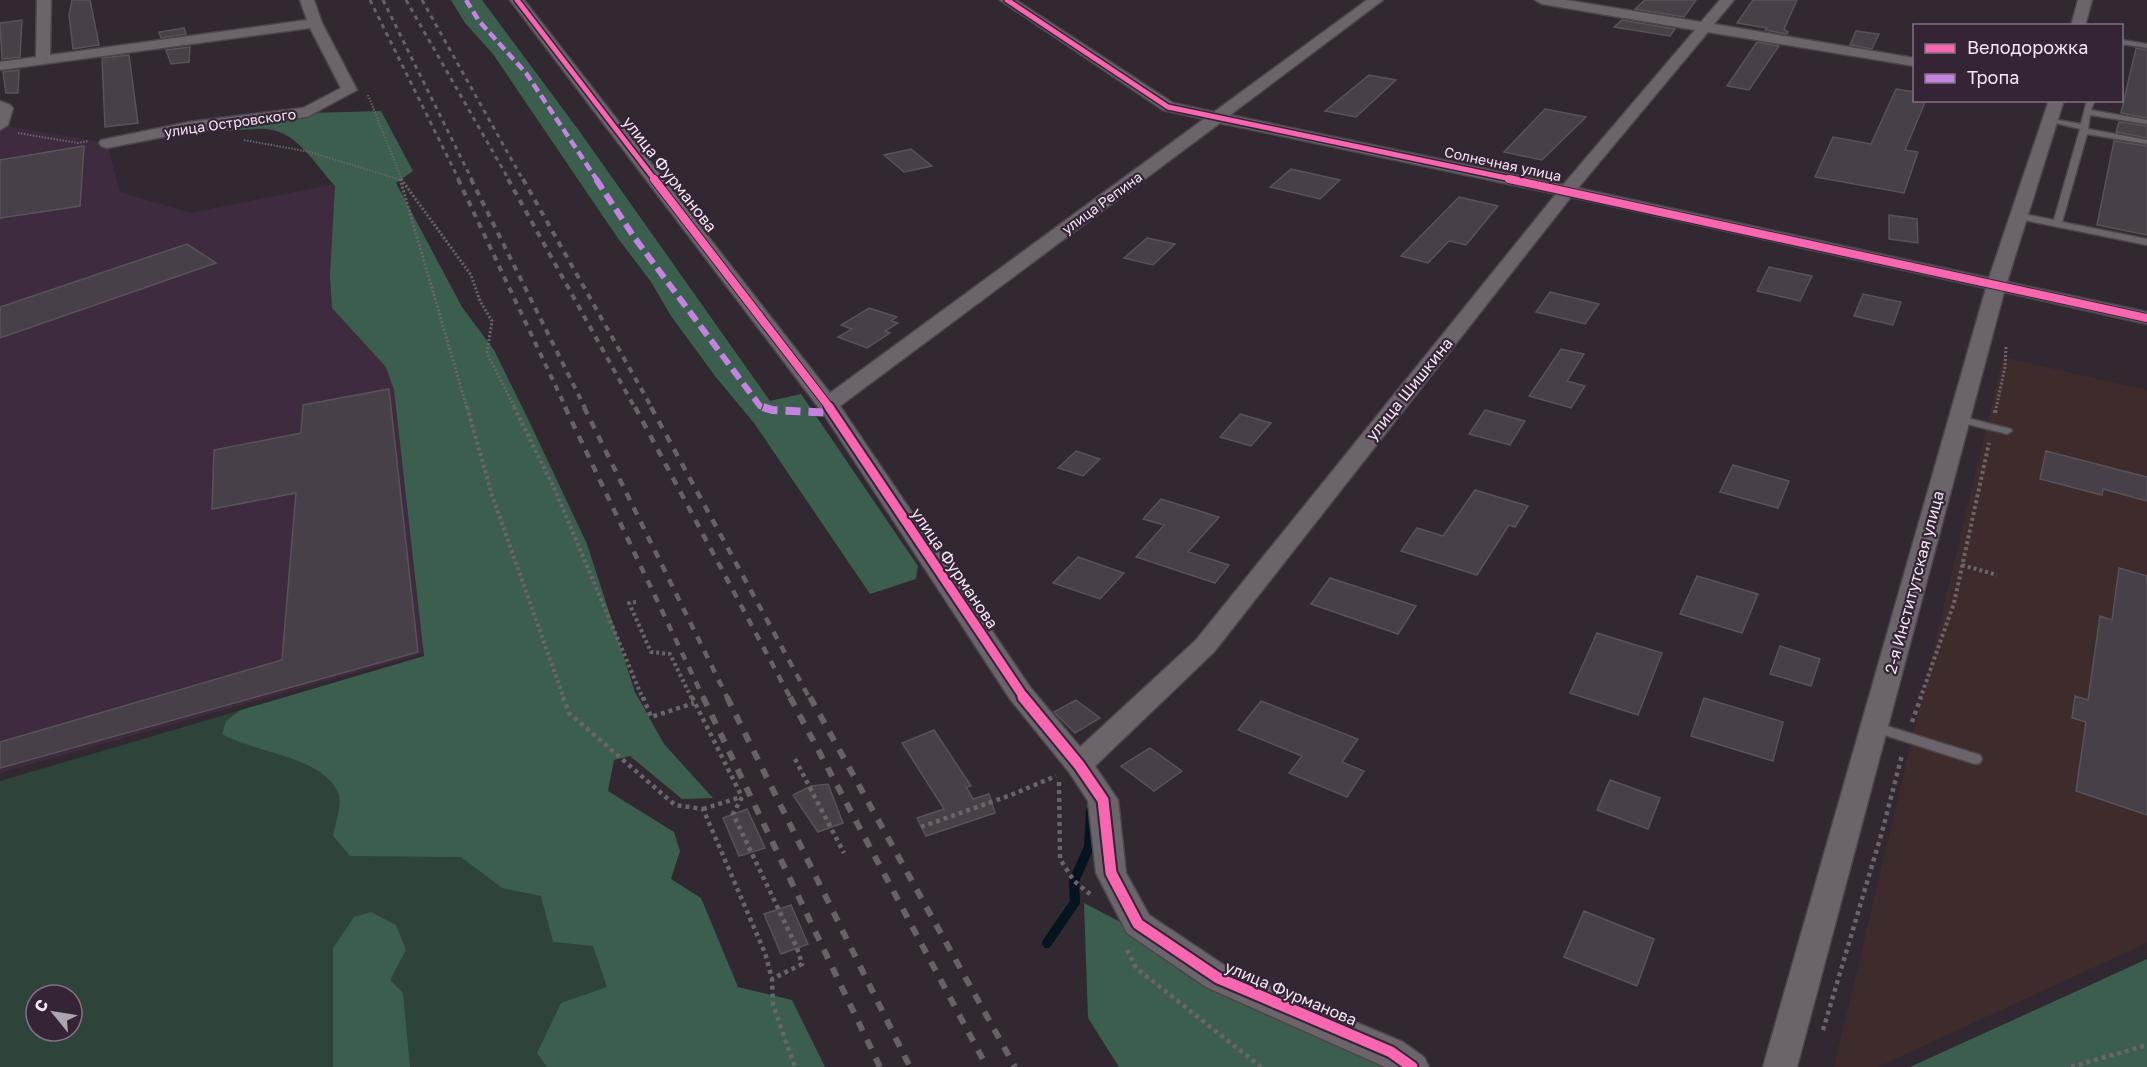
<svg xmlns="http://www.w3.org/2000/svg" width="2147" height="1067" font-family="'Golos Text',sans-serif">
  <rect width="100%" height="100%" fill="#312831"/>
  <!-- built -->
  <path fill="#3f2b3f" d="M0 125 107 143 120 192 191 213 348 181 447 402 422 654 0 773Z"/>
  <!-- education -->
  <path fill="#3e2b2b" d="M2003 357 2147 390V943L1878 1067H1834Z"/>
  <!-- green -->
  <path fill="#2e4339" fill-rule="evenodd" d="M511 631 717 1067H0V781ZM36 995H72V1031H36Z"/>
  <!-- forest -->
  <path fill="#3c5e4e" d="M451 0H482L580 132 770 401 801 394 918 566 916 579 870 594 754 423 715 376 671 316 651 282 617 237 493 54 465 23Z
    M381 111 413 171 396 183 462 307 494 350 529 421 587 544 635 692 664 744 713 798 682 799 630 756 614 760 608 791 674 832 680 851 671 879 701 898 738 987 792 1000 825 1067H547L537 1053 561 1003 607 987 593 946 553 942 541 896 502 888 461 857 350 856 333 836C335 825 342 805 339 795 325 756 254 753 222 734L226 721 241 710 424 656 394 390 386 367 332 308 330 275 335 186C317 167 300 136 273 130 252 126 229 134 208 129L308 113Z
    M1084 903 1384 1059 1395 1067H1119L1088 1018Z
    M371 912 396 925 406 950 390 980 403 993 410 1067H333V948L354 917Z
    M2147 959V1067H1910Z"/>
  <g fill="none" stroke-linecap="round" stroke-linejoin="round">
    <!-- stream -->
    <path stroke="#05141e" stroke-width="10" d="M1047 943 1075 902 1074 881 1089 847 1091 811"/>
  </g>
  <!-- building -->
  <path fill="#484048" stroke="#595259" stroke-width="1.5" d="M72 0H90L99 45 73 49 69 15Z
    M1645 0H1696L1684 17 1635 9Z
    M1753 0H1797L1784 29 1788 32 1787 34 1765 30 1767 28 1737 23Z
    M22 20 20 57 2 59 0 23Z
    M1622 20 1675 29 1670 36 1614 27Z
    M184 28 186 34 161 38 159 32Z
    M1856 31 1879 34 1872 49 1850 45Z
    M1757 42 1779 46 1749 90 1727 86Z
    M190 47 189 62 171 64 166 50Z
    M2136 48 2147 50V118L2121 113Z
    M129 55 138 123 105 127 102 58Z
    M19 70 18 93H6L3 72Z
    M1369 75 1396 80 1356 117 1325 111Z
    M1896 89 1914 92V100H1926L1905 150 1918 152 1904 193 1815 177 1833 137 1871 144Z
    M1545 109 1586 117 1542 160 1504 152Z
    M2119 122 2147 126V138L2116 132Z
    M2114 141 2147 146V235L2097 225Z
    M84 146 80 206 0 218V160Z
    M911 149 932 166 904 172 884 155Z
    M1291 169 1340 180 1320 199 1270 187Z
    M1459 197 1498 206 1466 245 1449 241 1428 263 1401 256Z
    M1889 215 1917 219 1918 243 1889 239Z
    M1147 238 1175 244 1153 265 1124 258Z
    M187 244 216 263 0 338V307Z
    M1769 267 1812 276 1800 301 1757 291Z
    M1550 292 1599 304 1585 324 1536 312Z
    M1863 294 1901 302 1893 325 1854 316Z
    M869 308 897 317 891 321 898 323 885 331 890 333 867 348 838 337 852 329 841 325Z
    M1561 349 1584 354 1567 381 1585 386 1571 408 1529 396Z
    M389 389 418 652 0 768V742L282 660 296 493 212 509 214 450 301 433 303 405Z
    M1485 410 1525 421 1510 445 1469 434Z
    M1240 414 1271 423 1251 446 1220 437Z
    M1076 451 1100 459 1083 476 1058 468Z
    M2046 451 2147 477V501L2103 489 2102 495 2040 479Z
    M1733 465 1789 481 1778 508 1720 492Z
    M1475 490 1528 506 1515 527 1509 525 1477 575 1401 551 1417 528 1443 536Z
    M1161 499 1219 517 1188 552 1229 565 1215 583 1136 557 1164 525 1143 519Z
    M1078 557 1124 573 1100 599 1053 583Z
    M2119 568 2147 576V815L2076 791 2086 722 2072 718 2075 696 2088 700 2100 616 2112 620Z
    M1697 576 1758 594 1742 633 1680 614Z
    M1330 578 1416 606 1398 634 1311 604Z
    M1597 633 1662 653 1638 715 1570 693Z
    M1780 646 1820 659 1811 686 1770 674Z
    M1704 698 1783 722 1773 761 1691 736Z
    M1076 700 1100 718 1075 733 1054 712Z
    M1261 701 1358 739 1342 762 1364 771 1347 797 1289 773 1302 756 1238 730Z
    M934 730 971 786 966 787 973 799 989 794 995 813 926 836 917 818 944 809 902 743Z
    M1150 748 1182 771 1154 791 1121 766Z
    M1610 780 1660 798 1648 829 1597 810Z
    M828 784 843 823 818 832 793 795 811 786Z
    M747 809 765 848 739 856 723 818Z
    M791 905 808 944 781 954 764 914Z
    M1584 911 1654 939 1637 986 1564 957Z"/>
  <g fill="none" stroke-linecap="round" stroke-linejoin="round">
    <defs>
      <path id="service" d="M2122 40 2147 44V48L2122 44Z
        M2087 100H2095L2091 110 2147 120V124L2090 115 2088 129 2147 140V144L2087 134 2062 222 2147 239V245L2019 219 2015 216 2019 213 2054 220 2080 129 2048 121 2052 119 2081 124Z
        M1959 416 2011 429 2012 431 2007 434 1955 421 1954 419 1955 417Z
        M1874 722 1980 755 1982 759 1980 763 1975 764 1869 730 1867 727 1869 724Z"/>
      <path id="minor" d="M37 0H51L50 55 307 20 300 0H314L322 23 357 90 307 117 189 132 107 148 101 146 99 143 101 140 189 122 303 108 341 88 310 28 0 70V62L36 57Z
        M510 0H524L830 393 1204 119 1163 110 1000 0H1016L1173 103 1214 112 1367 0H1383L1230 115 1563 185 1695 30 1542 4 1535 0H1566L1701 22 1720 0H1734L1714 24 1914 58V66L1708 32 1578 188 1989 278 2049 100H2064L2007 282 2147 312V324L2004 292 1797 1067H1763L1986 288 1571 197 1214 652 1095 766 1118 800 1126 873 1149 915 1230 969 1403 1042 1424 1057 1429 1067H1385L1206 987 1127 933 1096 873 1088 801 1069 772 1010 699 825 416ZM1220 123 1556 194 1196 640 1080 747 1030 687 840 406Z
        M2078 0H2092L2085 26H2071Z
        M0 101 10 105 13 108 8 125 0 130Z"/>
    </defs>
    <!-- service casing -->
    <use href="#service" stroke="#4c454c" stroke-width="3"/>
    <!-- minor casing -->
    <use href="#minor" stroke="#4c454c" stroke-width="3"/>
    <!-- path-far3 -->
    <path stroke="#6b646b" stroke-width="2" stroke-dasharray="1.5 1.5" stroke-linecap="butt" d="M368 95 402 180
      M18 133 78 143 88 141
      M244 140 310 152 401 180"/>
    <!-- path-far2 -->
    <path stroke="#6b646b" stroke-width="3" stroke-dasharray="2 2" stroke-linecap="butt" d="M400 179 467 408
      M401 179 471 275 480 301 492 321 487 353 515 408
      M1996 408 2005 367 2006 346"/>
    <!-- path-far1 -->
    <path stroke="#6b646b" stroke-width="4" stroke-dasharray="3 3" stroke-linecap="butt" d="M467 407 492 495 564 699
      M514 407 555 490 643 699
      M1995 413 1996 407
      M1962 565 1997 575
      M636 602 629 603 651 652 670 654 692 699
      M1920 699 1954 603 1989 443"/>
    <!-- path -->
    <path stroke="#6b646b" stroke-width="4.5" stroke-dasharray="4 4" stroke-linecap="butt" d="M563 697 569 713 675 805 703 809 765 953 772 979 773 1005 795 1067
      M643 697 651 717 694 703
      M692 697 742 797 733 814 797 948 802 964 772 979
      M1912 722 1921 697
      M795 759 844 853
      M1059 782 1060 859 1074 881 1090 894
      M703 809 741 797
      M921 827 1011 795 1056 776
      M1127 950 1136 968 1261 1067
      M1823 1030 1882 832 1902 755
      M2071 1067 2147 1045"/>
    <!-- service -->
    <use href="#service" fill="#6c646b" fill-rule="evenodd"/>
    <!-- minor -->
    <use href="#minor" fill="#6c646b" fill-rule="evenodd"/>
    <!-- rail-far3 -->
    <path stroke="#686268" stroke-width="3" stroke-dasharray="4.5 4.5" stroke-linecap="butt" d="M370 0 459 180
      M383 0 472 180
      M406 0 509 180
      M422 0 523 180"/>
    <!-- rail-far2 -->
    <path stroke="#686268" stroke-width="4" stroke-dasharray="6 6" stroke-linecap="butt" d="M458 179 566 408
      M471 179 585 408
      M508 179 635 408
      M523 179 652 408"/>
    <!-- rail-far1 -->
    <path stroke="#686268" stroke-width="4.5" stroke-dasharray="8 8" stroke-linecap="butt" d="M565 407 704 699
      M584 407 728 699
      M635 407 791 699
      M651 407 810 699"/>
    <!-- rail -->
    <path stroke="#686268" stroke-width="6" stroke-dasharray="10 10" stroke-linecap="butt" d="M703 697 880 1067
      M727 697 910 1067
      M790 697 987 1067
      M810 697 1015 1067"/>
    <!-- quiet-far2 -->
    <path stroke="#c483df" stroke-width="4.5" stroke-dasharray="9 4.5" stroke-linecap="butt" d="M466 0 479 21 526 73 597 180"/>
    <!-- quiet-far1 -->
    <path stroke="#c483df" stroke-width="6" stroke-dasharray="12 6" stroke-linecap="butt" d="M596 179 634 237 760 406 767 408"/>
    <!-- quiet -->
    <path stroke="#c483df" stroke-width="8" stroke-dasharray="15 8" stroke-linecap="butt" d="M763 407 772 410 834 413"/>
    <defs>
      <path id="cycleway-far3" d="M517 0 655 180
        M1007 0 1168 107 1516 180"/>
      <path id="cycleway-far2" d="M654 179 830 408
        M1509 179 2147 318"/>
      <path id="cycleway-far1" d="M829 407 1025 699"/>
      <path id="cycleway" d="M1023 697 1079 765 1103 800 1111 873 1138 924 1218 978 1391 1052 1412 1067"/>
    </defs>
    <!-- cycleway-far3 casing -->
    <use href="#cycleway-far3" stroke="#352435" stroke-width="8"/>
    <!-- cycleway-far2 casing -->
    <use href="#cycleway-far2" stroke="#352435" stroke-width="10"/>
    <!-- cycleway-far1 casing -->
    <use href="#cycleway-far1" stroke="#352435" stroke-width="13"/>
    <!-- cycleway casing -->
    <use href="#cycleway" stroke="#352435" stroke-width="15"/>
    <!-- cycleway-far3 -->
    <use href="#cycleway-far3" stroke="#f766af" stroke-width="5"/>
    <!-- cycleway-far2 -->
    <use href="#cycleway-far2" stroke="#f766af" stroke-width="8"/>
    <!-- cycleway-far1 -->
    <use href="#cycleway-far1" stroke="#f766af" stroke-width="9"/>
    <!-- cycleway -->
    <use href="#cycleway" stroke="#f766af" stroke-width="11"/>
  </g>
  <g text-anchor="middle" stroke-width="4.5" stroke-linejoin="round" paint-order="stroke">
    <!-- far-street labels -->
    <g font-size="14" fill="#f2e7f2" stroke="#352435">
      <text transform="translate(230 123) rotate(-8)" y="5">улица Островского</text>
      <text transform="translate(1503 164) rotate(12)" y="5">Солнечная улица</text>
      <text transform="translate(1102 203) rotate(-36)" y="5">улица Репина</text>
    </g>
    <!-- street labels -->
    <g font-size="16" fill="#f2e7f2" stroke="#352435">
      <text transform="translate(670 174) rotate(52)" y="6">улица Фурманова</text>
      <text transform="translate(1409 389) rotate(-51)" y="6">улица Шишкина</text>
      <text transform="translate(955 568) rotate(56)" y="6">улица Фурманова</text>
      <text transform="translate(1914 582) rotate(-75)" y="6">2-я Институтская улица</text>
      <text transform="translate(1291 993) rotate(23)" y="6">улица Фурманова</text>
    </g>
  </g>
  <!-- legend -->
  <rect x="1913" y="24" width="210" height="78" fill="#352435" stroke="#817281" stroke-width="1.5"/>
  <rect x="1925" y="44" width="30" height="9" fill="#f766af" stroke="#817281" stroke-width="1.5"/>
  <text x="1967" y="54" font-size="18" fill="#f2e7f2">Велодорожка</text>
  <rect x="1925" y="74" width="30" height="9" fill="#c483df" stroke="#817281" stroke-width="1.5"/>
  <text x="1967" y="84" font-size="18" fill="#f2e7f2">Тропа</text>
  <!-- north arrow -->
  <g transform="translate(54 1013) rotate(300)"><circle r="28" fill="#352435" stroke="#817281" stroke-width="1.5"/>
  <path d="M0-4.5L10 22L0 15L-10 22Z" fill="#aea4ae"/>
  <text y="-9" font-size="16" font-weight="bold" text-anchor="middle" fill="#f2e7f2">С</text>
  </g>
</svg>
